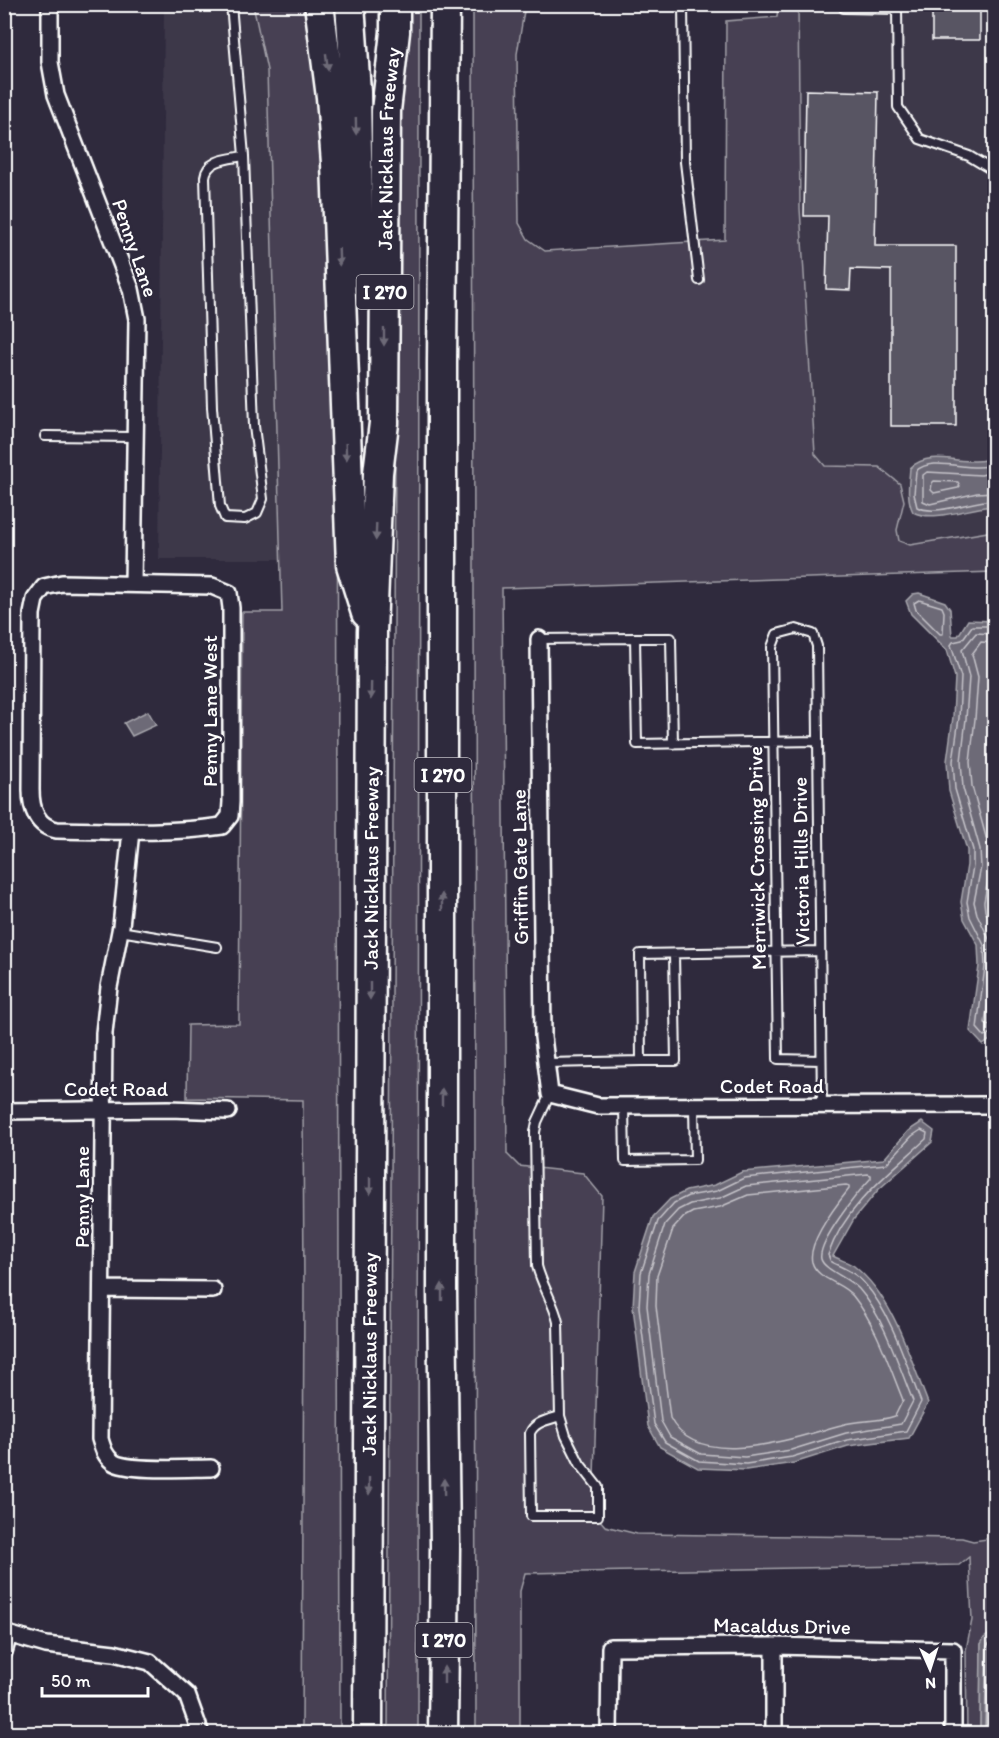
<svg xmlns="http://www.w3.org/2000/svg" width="999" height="1738" font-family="Itim,sans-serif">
  <rect width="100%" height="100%" fill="#2f2a3d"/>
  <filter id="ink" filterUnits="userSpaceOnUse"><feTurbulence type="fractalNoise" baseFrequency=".0167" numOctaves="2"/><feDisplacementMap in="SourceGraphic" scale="12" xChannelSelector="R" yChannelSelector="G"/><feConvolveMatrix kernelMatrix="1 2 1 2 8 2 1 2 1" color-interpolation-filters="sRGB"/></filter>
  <g filter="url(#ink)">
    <!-- built -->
    <path fill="#3c3749" d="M164 5H253L257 19 267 70 281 559H159Z
      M798 5H994V531L910 545 899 541 897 530 904 501 879 467 825 466 815 454 800 208Z"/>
    <!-- green -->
    <path fill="#464152" stroke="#a2a0a8" stroke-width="1.5" d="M419 4 418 1733 388 1734 397 80 401 5Z
      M253 5H311L337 372 340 1733H302L304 1290 303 1100 187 1098 188 1025 239 1024 242 612H282L267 70Z
      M473 5H525L517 54 519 223 528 239 545 251 725 240 726 21 777 17 778 5H798L800 208 815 454 825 466 879 467 900 484 904 501 897 530 899 541 910 545 994 531V572L502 588 507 1154 519 1166 583 1173 602 1196 593 1512 605 1526 637 1534 962 1538 973 1541 994 1538V1631L981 1644 980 1733H967L966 1650 972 1620 969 1557 959 1565 525 1573 520 1591V1733H476Z"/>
    <!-- water -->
    <path fill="#6d6a77" stroke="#a7a6ad" stroke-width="1.5" d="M994 457V506C970 507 934 523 913 512 906 498 909 482 910 468 935 446 966 470 994 457Z
      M919 593 945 602 950 609 952 636H958L968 620 994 621V1037L983 1045 970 1031 979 966 978 945 964 919 961 902 967 865V850L949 791 947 761 953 717 955 677 947 650 911 614 906 601 913 594Z
      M148 711 156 725 132 736 124 723Z
      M922 1122 934 1131 932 1142 878 1190 854 1219 833 1256C840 1260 848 1262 854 1266 895 1299 909 1356 928 1403L909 1438 848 1446 794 1463 746 1470 698 1468 660 1447 648 1426 633 1307 635 1272 653 1217 670 1199 686 1191 715 1185 742 1172 884 1159 908 1131Z
      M994 1631V1733H980L981 1644 984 1638Z"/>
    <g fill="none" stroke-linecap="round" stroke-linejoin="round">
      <!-- shore -->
      <path stroke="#c5c3c9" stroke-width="1.5" d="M994 464C971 474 934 454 916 471L914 494 917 507C937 517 972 500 994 500
        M994 472 981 475 927 472 923 475V501L930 504 977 493 994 492
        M934 481 958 482 960 486 958 488 934 493 931 490 932 483Z
        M919 600 942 607 944 612 943 634H940L916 610 914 603Z
        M994 626H972L962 640 953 642 951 645 961 677 959 718 953 761 955 789 973 850V866L967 902 970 917 984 945 985 967 977 1028 984 1036 994 1032
        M994 634 976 633 962 650 969 677 966 719 961 761 963 788 980 849 981 867 974 902 977 914 992 945 993 967 985 1023 988 1025H994
        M994 643 981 642 972 654 978 677 975 719 970 762 972 786 989 848 990 868 984 902 985 911 994 928
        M921 1130 927 1133 926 1139C889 1173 845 1206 828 1255L831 1262C844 1268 856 1273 865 1284 891 1313 907 1366 921 1402L906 1431 847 1440 792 1457 746 1464 699 1461 665 1442 654 1424 639 1307 641 1273 658 1221 674 1203 688 1196 717 1191 744 1178 886 1164 912 1136Z
        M868 1174 871 1175V1178C859 1191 817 1242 821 1259 823 1269 850 1279 859 1289 884 1317 899 1367 913 1401L901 1424 846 1433 791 1450 745 1457 701 1454 670 1437 661 1421 647 1306 649 1274 665 1224 678 1210 690 1204 720 1198 746 1186Z
        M846 1185 849 1186V1189C837 1204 807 1242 812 1262 817 1280 842 1282 853 1296 877 1326 889 1366 903 1400L895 1416C879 1422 858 1420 841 1425 796 1437 698 1473 670 1418L656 1306 657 1276 673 1229 684 1217 693 1212 720 1207 748 1195Z
        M985 1734 987 1646 994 1638
        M993 1734 994 1647"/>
    </g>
    <!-- building -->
    <path fill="#595564" stroke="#fff" stroke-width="1.5" d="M932 4H980V40H932Z
      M806 90 878 92 875 246H956V426H891V270L851 269 850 290 826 289 828 216H804Z"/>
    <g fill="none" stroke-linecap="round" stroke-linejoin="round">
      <defs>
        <path id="service" d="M231 4 244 156 254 426 263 499 257 513 245 519 225 518 220 506 212 407 205 177C207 159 229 159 244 156
          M683 4 685 162 699 280
          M842 4 844 8 897 9
          M897 4 898 107 920 139 969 156 994 171
          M45 436 134 437
          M635 638H671L673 744
          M539 639 635 638 637 744 818 741
          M120 931 217 947
          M821 1060 778 1059 772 647 777 634 796 629 813 634 817 646 822 1106
          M641 1061H676L674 954
          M547 1063 641 1061 640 954 820 951
          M550 1094 537 1122 535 1132 537 1266C542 1286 554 1303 558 1322L560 1416 566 1436 580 1464 598 1487V1516H531L530 1433C535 1421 549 1420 560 1416
          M624 1106 625 1161 695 1160 694 1107"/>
        <path id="minor" d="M50 4V62L56 95 131 289 137 319 133 584
          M62 583 212 586 229 593 231 608V802L230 816 222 826C170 834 109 831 57 830 37 827 31 809 31 790L32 614 35 599 44 587Z
          M539 639 543 1037 550 1094 598 1106 994 1105
          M131 831 121 926 109 987 104 1033 100 1439C103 1449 105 1456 113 1462 127 1472 191 1468 211 1468
          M4 1111 169 1109 228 1111
          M102 1289 213 1290
          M4 1633 46 1645 114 1653 150 1662 187 1695 201 1734
          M774 1646V1734
          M4 1652 9 1635
          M609 1734 610 1647 774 1646 953 1650V1734"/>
        <g id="motorway">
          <path d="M319 4 331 97 336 163 351 565 366 613"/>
          <path d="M350 4 356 92 359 273"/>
          <path id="s1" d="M368 1734 372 632 378 473 384 423 386 111 395 32V4"/>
          <path d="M443 1734 445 1546 442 1290V364L445 4"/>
        </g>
      </defs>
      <!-- service casing -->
      <use href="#service" stroke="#fff" stroke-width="12"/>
      <!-- minor casing -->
      <use href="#minor" stroke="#fff" stroke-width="20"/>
      <!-- motorway casing -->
      <use href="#motorway" stroke="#fff" stroke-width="33"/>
      <!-- service -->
      <use href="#service" stroke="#2f2a3d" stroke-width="8"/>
      <!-- minor -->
      <use href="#minor" stroke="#2f2a3d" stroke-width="15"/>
      <!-- motorway -->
      <use href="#motorway" stroke="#2f2a3d" stroke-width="28"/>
    </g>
    <!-- one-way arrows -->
    <defs><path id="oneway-solid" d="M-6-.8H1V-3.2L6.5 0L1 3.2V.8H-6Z" transform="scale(1.5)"/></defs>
    <g fill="#6d6a77">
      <use href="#oneway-solid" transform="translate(327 62) rotate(83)"/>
      <use href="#oneway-solid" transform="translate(356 126) rotate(89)"/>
      <use href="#oneway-solid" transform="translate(339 257) rotate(88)"/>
      <use href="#oneway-solid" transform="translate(384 337) rotate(90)"/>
      <use href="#oneway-solid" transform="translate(346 452) rotate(88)"/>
      <use href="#oneway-solid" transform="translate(376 532) rotate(92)"/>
      <use href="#oneway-solid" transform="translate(371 691) rotate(91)"/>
      <use href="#oneway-solid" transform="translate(442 902) rotate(-90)"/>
      <use href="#oneway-solid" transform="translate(370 991) rotate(90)"/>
      <use href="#oneway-solid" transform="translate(442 1097) rotate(-90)"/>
      <use href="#oneway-solid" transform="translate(370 1186) rotate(90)"/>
      <use href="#oneway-solid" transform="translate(442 1292) rotate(-90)"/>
      <use href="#oneway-solid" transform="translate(369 1486) rotate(90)"/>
      <use href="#oneway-solid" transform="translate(444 1487) rotate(-91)"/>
      <use href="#oneway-solid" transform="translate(444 1675) rotate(-90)"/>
    </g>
  </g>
  <g text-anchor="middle" stroke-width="5" stroke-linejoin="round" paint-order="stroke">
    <!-- shield labels -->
    <g fill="#2f2a3d" stroke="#c1bfc5" stroke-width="1.5">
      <rect x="356.5" y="275" width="57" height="34" rx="4.5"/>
      <rect x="414.5" y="758" width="57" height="34" rx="4.5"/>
      <rect x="415.5" y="1623" width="57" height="34" rx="4.5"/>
    </g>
    <g font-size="20" font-weight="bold" fill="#fff">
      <text x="385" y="299">I 270</text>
      <text x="443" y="782">I 270</text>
      <text x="444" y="1647">I 270</text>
    </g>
    <!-- street labels -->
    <g font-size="21" fill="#fff" stroke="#2f2a3d">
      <text dy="7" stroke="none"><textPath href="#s1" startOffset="1586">Jack Nicklaus Freeway</textPath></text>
      <text transform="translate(135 248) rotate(71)" y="7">Penny Lane</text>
      <text transform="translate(210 711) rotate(-90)" y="7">Penny Lane West</text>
      <text transform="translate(757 858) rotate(-91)" y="7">Merriwick Crossing Drive</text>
      <text transform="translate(801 861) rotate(-91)" y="7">Victoria Hills Drive</text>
      <text transform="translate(520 867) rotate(-91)" y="7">Griffin Gate Lane</text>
      <text dy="7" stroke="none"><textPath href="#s1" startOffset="866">Jack Nicklaus Freeway</textPath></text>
      <text x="772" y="1093">Codet Road</text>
      <text x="116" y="1096">Codet Road</text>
      <text transform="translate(82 1197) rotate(-90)" y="7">Penny Lane</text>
      <text dy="7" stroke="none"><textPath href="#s1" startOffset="380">Jack Nicklaus Freeway</textPath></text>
      <text transform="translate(782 1626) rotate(1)" y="7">Macaldus Drive</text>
    </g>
  </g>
  <!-- margin -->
  <rect width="999" height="1738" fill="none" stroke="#2f2a3d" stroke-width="24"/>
  <rect x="12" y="12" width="975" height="1714" fill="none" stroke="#fff" stroke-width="2" filter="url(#ink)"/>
  <!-- north arrow -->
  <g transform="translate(930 1669) rotate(177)" stroke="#2f2a3d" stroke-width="4.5" paint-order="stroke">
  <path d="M0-4.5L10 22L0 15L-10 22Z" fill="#ffffff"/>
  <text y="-9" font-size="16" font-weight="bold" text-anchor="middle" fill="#ffffff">N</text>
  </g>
  <!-- scale -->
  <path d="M42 1687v9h106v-9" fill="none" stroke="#ffffff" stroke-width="3"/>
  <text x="51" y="1687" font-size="18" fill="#ffffff" stroke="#2f2a3d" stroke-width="4.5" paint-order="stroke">50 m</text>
</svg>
